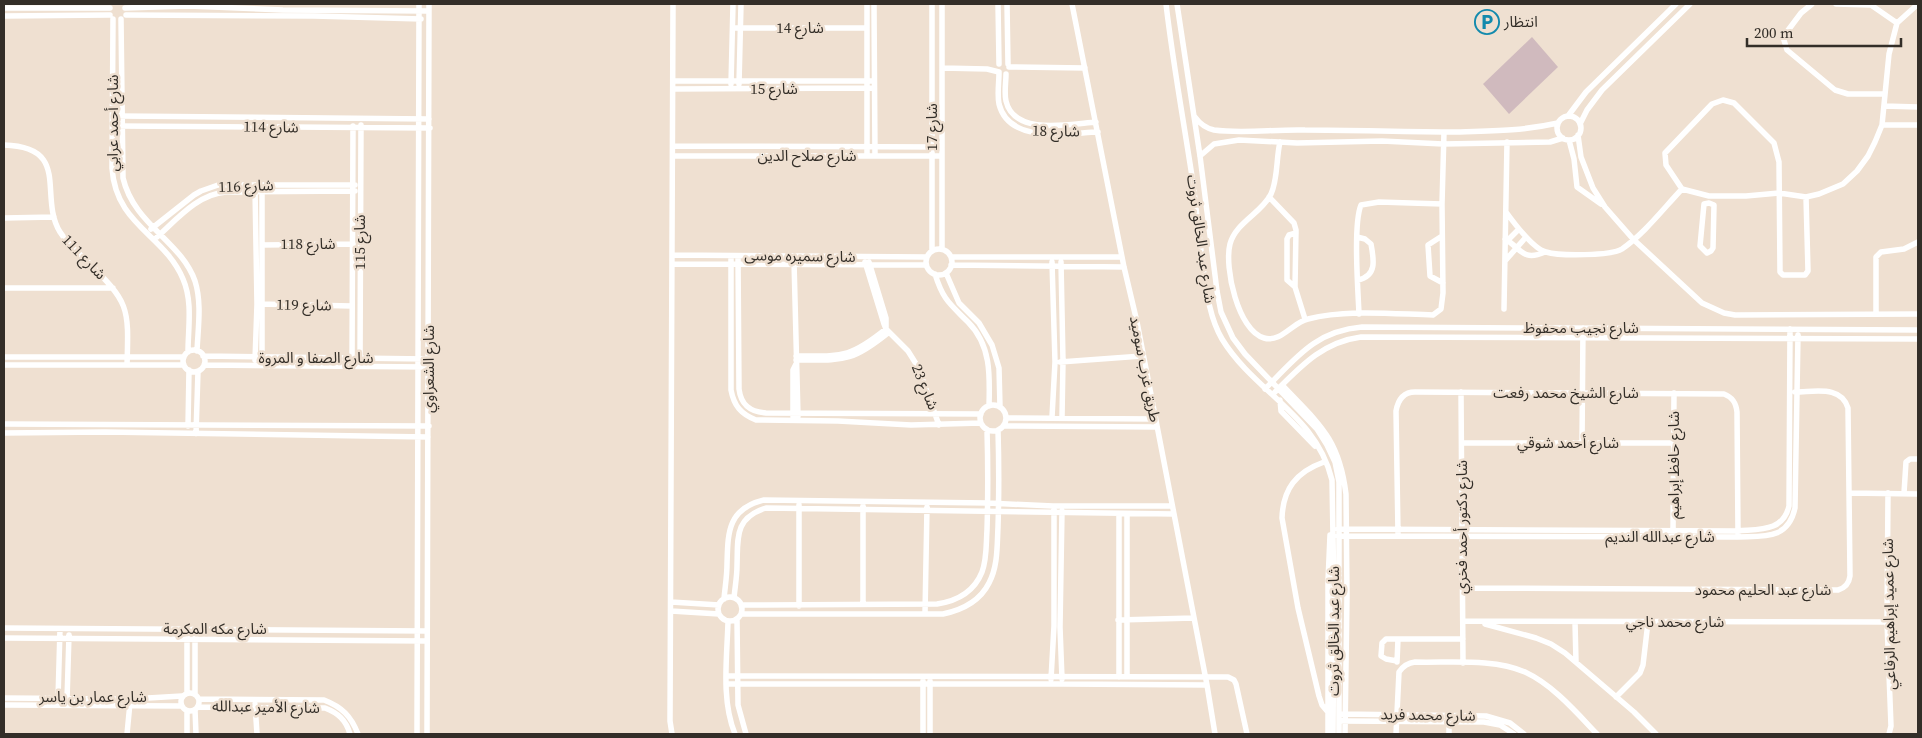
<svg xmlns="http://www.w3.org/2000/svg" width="1922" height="738" font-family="'Source Serif 4','Noto Sans Arabic',serif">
  <rect width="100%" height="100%" fill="#efe0d1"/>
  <!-- green -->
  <path fill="#d0babe" d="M1532 37 1558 67 1509 114 1483 84Z"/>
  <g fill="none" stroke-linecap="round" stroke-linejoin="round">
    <!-- minor -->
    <path stroke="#fff" stroke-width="5.5" d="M867 4V156
      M874 4 875 156
      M932 4V251
      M942 4V249
      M998 4 999 64
      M1007 4 1008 64
      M1072 4 1124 267 1137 322 1207 685 1215 734
      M1166 4C1173 64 1184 123 1193 183 1196 208 1199 234 1202 259 1206 285 1208 315 1222 339 1255 393 1316 414 1332 480L1334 595 1333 734
      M1177 4 1200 156 1217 291 1221 312 1233 338 1245 354 1317 429 1327 445 1335 462 1339 482V734
      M1812 4 1801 13 1783 37 1787 50 1835 90 1848 94H1885
      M1836 4 1871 5 1897 23
      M4 8H110
      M125 8 188 6 283 10 429 11
      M126 15 314 16 421 19
      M4 16 110 15
      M113 19 112 168C116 226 164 234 183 279 193 302 188 328 188 352
      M121 19 123 178C134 225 181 241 195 281 202 303 198 328 197 351
      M733 28H867
      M1009 67 1085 68
      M942 68 987 69 999 72
      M999 73C999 83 997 94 999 104 1009 144 1066 133 1098 132
      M1006 74C1006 83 1004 92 1006 101 1014 136 1070 124 1096 122
      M673 81H874
      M731 84 733 4
      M739 84 741 4
      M673 89 874 88
      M1884 106 1918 107
      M119 116 429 119
      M1568 116 1586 92 1676 4
      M1557 128a12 12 0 1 1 24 0a12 12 0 1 1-24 0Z
      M1195 117C1200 124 1205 128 1214 130 1243 134 1275 129 1305 130 1355 130 1406 132 1456 132 1493 131 1522 131 1558 123
      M1580 124 1587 110 1602 90 1690 4
      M1882 125H1918
      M118 126 430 128
      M1578 135 1581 157 1593 188 1605 207 1633 239 1702 303 1724 313 1735 315 1918 314
      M1569 140 1574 159 1577 187 1601 204
      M1280 142C1276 159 1278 179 1271 194 1262 213 1236 222 1230 244 1224 267 1238 331 1264 338 1281 343 1293 322 1308 319 1346 309 1394 314 1433 315L1441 309 1443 293 1442 204 1444 132
      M4 145C72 147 38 196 60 232 67 243 77 252 86 260 129 303 129 305 127 365
      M673 146 942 147
      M673 156H942
      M1200 156 1214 144 1239 140 1297 143 1382 141 1443 144 1550 142 1563 138
      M1269 197 1294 223 1296 230 1295 287 1305 319
      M1806 197 1808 271 1805 275H1783L1780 272 1779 162 1774 143 1734 103 1723 100 1712 104 1665 153 1666 165 1682 189 1709 196H1746L1779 193 1806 197 1819 194 1843 184 1857 171 1868 156 1875 142 1882 125 1889 54 1897 23 1918 4
      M1709 203 1714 205 1713 248 1711 251 1707 253 1700 246 1704 204Z
      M1506 212C1514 223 1533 249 1546 252 1559 256 1611 256 1622 249 1645 233 1663 209 1682 189
      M4 218 54 217
      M151 229 194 195 201 191 218 185H355
      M1442 236 1428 245 1430 276 1443 283
      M157 237C177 219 198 194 226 192L355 191
      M1357 237 1365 239 1371 244C1374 260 1377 276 1358 280
      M1505 239C1521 248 1522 262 1545 252
      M1508 240 1519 229
      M262 245 353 244
      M926 262a13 13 0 1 1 26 0a13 13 0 1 1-26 0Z
      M672 255 927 257
      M731 256V390C734 406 741 414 756 420L838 421 911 425 981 423
      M738 256 739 389C741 405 750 412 766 413L981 414
      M951 257H1122
      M794 261 798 416
      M1505 261 1526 237
      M865 262 884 324 886 329 908 351 918 367 939 425
      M1052 262 1055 362 1052 417
      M1061 262 1063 361 1062 417
      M672 264 926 265
      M951 265 1124 267
      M946 273 959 303 979 323 992 345 999 368 1000 407
      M935 274C943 300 950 304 968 322 991 345 990 375 989 406
      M1295 287 1287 280V239L1289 235 1296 233
      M4 288H113
      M259 304 352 306
      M1504 309 1507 142
      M1359 314C1358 290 1353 224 1361 205L1379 202 1442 204
      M1876 314V257L1881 252 1904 249 1918 242
      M183 361a11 11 0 1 1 22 0a11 11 0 1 1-22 0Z
      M203 356 428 359
      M796 356C841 356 849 359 886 329V318L869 262
      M4 357H184
      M255 360 257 304 255 189
      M796 360C843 360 851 363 889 332
      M262 361V190
      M1060 362 1142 356
      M4 365H184
      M204 365 428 367
      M352 365 353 126
      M360 365 361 125
      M1282 385C1319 424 1339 438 1346 494L1347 596 1345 734
      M1265 389C1296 358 1315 331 1362 327L1918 330
      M1275 392C1301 366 1323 342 1361 337L1918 339
      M1461 392 1463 663
      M1280 400 1281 411 1315 446
      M980 418a13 13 0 1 1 26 0a13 13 0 1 1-26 0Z
      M793 416V370L796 364
      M1006 418 1155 419
      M4 424 429 426
      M188 426 189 370
      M1004 426 1157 427
      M4 433 105 432 428 437
      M196 434 198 371
      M1462 443H1674
      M1582 443 1583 328
      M1324 462C1296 472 1283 489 1282 518L1298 608 1319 696 1322 705 1327 711
      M1849 493 1918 494
      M1888 493 1887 622 1891 726 1889 734
      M1904 493 1906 462 1910 459H1918
      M1119 514V677
      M1127 514V677
      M1338 529 1738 531C1759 529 1783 532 1789 506L1790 329
      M1398 533 1396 411C1398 400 1403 392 1415 392L1724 394C1732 397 1736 402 1737 412L1738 533
      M1673 533 1674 393
      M1338 536 1738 537C1764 536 1788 540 1795 508L1798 335
      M1463 588 1838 590C1845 588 1849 584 1850 576L1848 408C1841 385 1815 392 1795 392
      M718 609a12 12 0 1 1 24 0a12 12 0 1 1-24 0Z
      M734 598C735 587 737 576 737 566 738 538 734 518 766 508L1174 514
      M724 599C725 587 727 576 727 564 728 533 727 509 764 500L988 503 1053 506H1172
      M671 602 719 605
      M863 604V506
      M742 605 937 604C957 601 974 592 982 572 987 559 986 544 987 530 988 496 988 463 987 430
      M799 606V505
      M671 611 719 614
      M742 614H943C962 610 980 601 989 583 998 566 997 546 998 527 999 494 999 463 998 430
      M925 614 927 507
      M737 620 738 705 746 734
      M1118 620 1194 618
      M1463 621 1887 622
      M728 622C727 658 721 700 735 734
      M1575 622 1576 662
      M1485 624 1536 638 1551 644 1565 653 1634 712 1656 734
      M4 628 427 631
      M187 629V693
      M195 629V694
      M4 638 427 641
      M1397 661 1386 659 1381 656 1382 643 1386 639H1463
      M1397 662 1398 639
      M727 676 1228 677 1234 680 1236 684 1247 734
      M1051 679 1054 626V510
      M1062 679 1060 627 1062 511
      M727 684H1062L1207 685
      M181 702a9 9 0 1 1 18 0a9 9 0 1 1-18 0Z
      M1616 697 1640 673 1643 665 1648 622
      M4 698 131 699 182 696
      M58 699 60 629
      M199 699 324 700C342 707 351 716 358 734
      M67 700 69 635
      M255 704 257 734
      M4 705 182 706
      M198 707 325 708C338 713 346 720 350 734
      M195 710 196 734
      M187 711V734
      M1341 714 1486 716 1510 723 1524 734
      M1449 719V734
      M1342 721 1484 722 1500 725 1514 734
      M127 734 130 703
      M417 734 419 4
      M427 734 429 4
      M672 734 670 721 673 4
      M923 734V681
      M930 734V681
      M1328 734V581L1330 535
      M1396 734 1399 672C1403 666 1407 663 1415 662 1449 663 1494 658 1525 672 1553 685 1576 712 1597 734"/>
  </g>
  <!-- icons -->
  <defs>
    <symbol id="parking-ring" viewBox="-11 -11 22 22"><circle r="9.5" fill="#efe0d1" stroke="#138aad" stroke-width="1.5"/><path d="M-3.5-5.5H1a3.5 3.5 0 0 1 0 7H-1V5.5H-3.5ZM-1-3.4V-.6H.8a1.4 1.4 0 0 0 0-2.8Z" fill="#138aad"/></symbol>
  </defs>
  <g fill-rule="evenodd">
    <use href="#parking-ring" x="1473" y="8" width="28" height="28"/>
  </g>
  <g text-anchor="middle" stroke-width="5" stroke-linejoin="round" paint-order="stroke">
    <!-- poi labels -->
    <g font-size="15" fill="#332e28" stroke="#efe0d1" text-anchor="start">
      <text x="1504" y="27">انتظار</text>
    </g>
    <!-- street labels -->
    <g font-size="15" fill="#332e28" stroke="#efe0d1">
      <text x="800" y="33">شارع 14</text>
      <text x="774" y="94">شارع 15</text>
      <text transform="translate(113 123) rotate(-90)" y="5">شارع أحمد عرابي</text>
      <text transform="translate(271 127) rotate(1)" y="5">شارع 114</text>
      <text transform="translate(932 127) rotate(-90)" y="5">شارع 17</text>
      <text transform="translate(1056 131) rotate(1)" y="5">شارع 18</text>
      <text x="807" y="161">شارع صلاح الدين</text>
      <text transform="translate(246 186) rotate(-2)" y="5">شارع 116</text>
      <text transform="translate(1201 239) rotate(82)" y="5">شارع عبد الخالق ثروت</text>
      <text transform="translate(360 242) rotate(-90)" y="5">شارع 115</text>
      <text x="308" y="249">شارع 118</text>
      <text transform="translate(800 256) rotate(1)" y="5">شارع سميره موسى</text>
      <text transform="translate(84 257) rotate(46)" y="5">شارع 111</text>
      <text transform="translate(304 305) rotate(1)" y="5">شارع 119</text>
      <text x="1581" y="333">شارع نجيب محفوظ</text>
      <text x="316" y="363">شارع الصفا و المروة</text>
      <text transform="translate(429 369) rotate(-90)" y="5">شارع الشعراوي</text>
      <text transform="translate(1145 369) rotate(79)" y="5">طريق غرب سوميد</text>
      <text transform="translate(925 387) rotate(68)" y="5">شارع 23</text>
      <text x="1566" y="398">شارع الشيخ محمد رفعت</text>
      <text x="1568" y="448">شارع أحمد شوقي</text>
      <text transform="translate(1674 465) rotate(-90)" y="5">شارع حافظ إبراهيم</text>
      <text transform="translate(1462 527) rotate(-90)" y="5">شارع دكتور أحمد فخري</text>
      <text x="1660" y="542">شارع عبدالله النديم</text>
      <text x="1763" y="595">شارع عبد الحليم محمود</text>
      <text transform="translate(1889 614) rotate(-91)" y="5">شارع عميد إبراهيم الرفاعي</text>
      <text x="1675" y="627">شارع محمد ناجي</text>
      <text x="215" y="634">شارع مكه المكرمة</text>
      <text transform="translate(1334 631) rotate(-90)" y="5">شارع عبد الخالق ثروت</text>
      <text x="93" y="702">شارع عمار بن ياسر</text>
      <text transform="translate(266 707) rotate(1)" y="5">شارع الأمير عبدالله</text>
      <text transform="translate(1428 715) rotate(1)" y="5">شارع محمد فريد</text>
    </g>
  </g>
  <!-- border -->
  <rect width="1922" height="738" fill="none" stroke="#332e28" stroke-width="10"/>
  <!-- scale -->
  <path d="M1747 38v8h154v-8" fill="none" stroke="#332e28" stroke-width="2.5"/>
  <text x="1754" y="38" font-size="15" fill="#332e28" stroke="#efe0d1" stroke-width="4" paint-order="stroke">200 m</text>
</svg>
